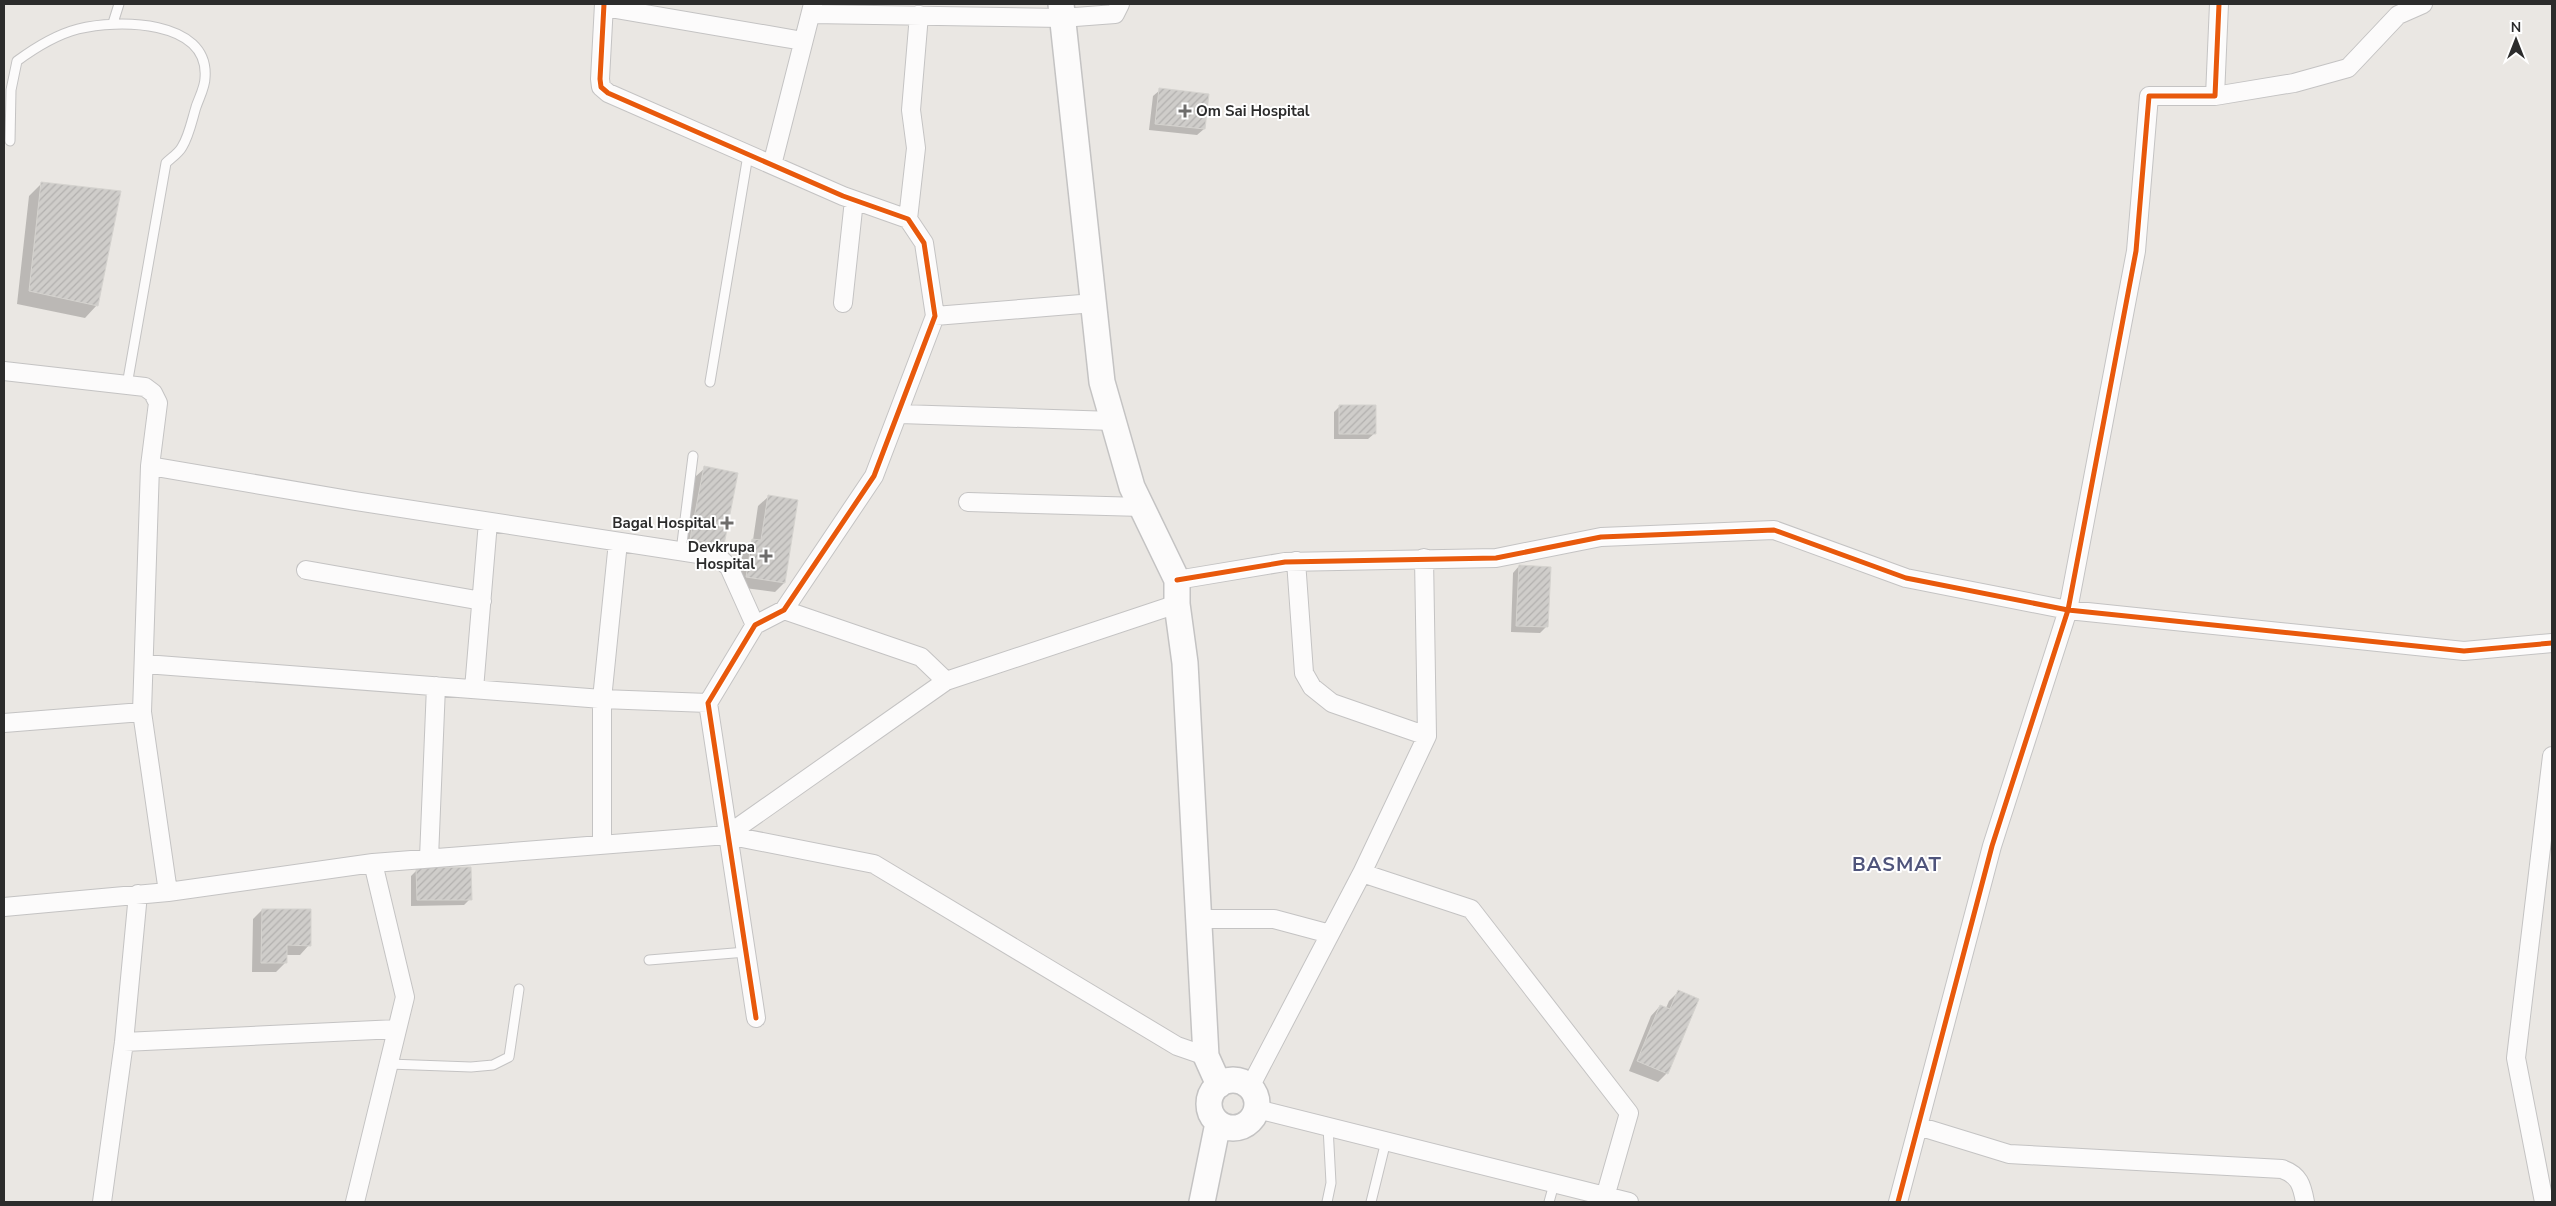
<svg xmlns="http://www.w3.org/2000/svg" width="2556" height="1206" font-family="'Nunito Sans',sans-serif">
  <defs>
    <pattern id="building-hatch" width="6" height="6" patternUnits="userSpaceOnUse" patternTransform="scale(1.25)"><rect width="6" height="6" fill="#cfcdca"/><path d="M-1 1l2-2M0 6l6-6M5 7l2-2" fill="none" stroke="#b2b0ae"/></pattern>
  </defs>
  <rect width="100%" height="100%" fill="#eae7e3"/>
  <!-- shadow -->
  <path fill="#0003" d="M1160 90 1204 129 1197 135 1149 130 1153 96Z
    M41 184 97 305 85 318 17 304 29 196Z
    M1340 406 1375 433 1368 439H1334V412Z
    M705 468 737 474 723 545 713 554 681 548 695 477Z
    M768 497 784 583 775 592 737 587 743 550 753 540 758 506Z
    M1519 566 1546 627 1540 633 1511 632 1513 573Z
    M417 870 470 899 464 905 411 906V876Z
    M262 910 309 945 300 955H286L285 963 276 972H252L253 919Z
    M1678 992 1667 1073 1658 1082 1629 1071 1651 1016 1660 1006 1666 1008 1669 1001Z"/>
  <!-- building -->
  <path fill="url(#building-hatch)" stroke="#d5d3cf" d="M1159 88 1209 94 1205 129 1155 124Z
    M41 182 121 191 98 306 29 291Z
    M1339 405H1376V434H1339Z
    M704 466 738 473 724 545 690 539Z
    M768 495 798 500 785 583 746 577 752 539 761 540Z
    M1519 565 1551 567 1548 627 1516 626Z
    M471 867 472 900H417L416 868Z
    M262 909H311V946L287 945V963H261Z
    M1678 990 1699 999 1668 1074 1637 1061 1660 1005 1670 1009Z"/>
  <g fill="none" stroke-linecap="round" stroke-linejoin="round">
    <defs>
      <path id="lane" d="M113 23 119 4
        M10 141 11 90 17 61C36 47 55 35 78 29 116 19 210 19 205 78 205 87 199 98 196 107 192 120 189 136 182 147 179 153 171 158 166 163L127 385
        M710 382 748 155
        M681 551 693 456
        M649 960 746 952
        M389 1064 471 1067 493 1065 509 1057 519 989
        M1327 1202 1331 1183 1328 1127
        M1371 1202 1386 1141
        M1549 1202 1554 1184"/>
      <path id="street" d="M604 4 600 79 601 87 608 93 843 196 908 219 924 243 935 316 874 476 784 610 755 625 708 703 756 1018
        M604 7 803 41
        M811 14 1062 18 1115 14 1120 4
        M2215 96 2294 83 2348 68 2398 15 2423 4
        M772 165 813 4
        M908 219 916 148 911 110 919 15
        M843 303 854 200
        M935 316 1094 303
        M4 371 145 387 153 393 158 403 150 466 142 712
        M900 414 1113 421
        M150 466 355 501 718 557 729 567 755 625
        M968 502 1142 507
        M1424 558 1427 736 1362 873 1471 909 1629 1113 1605 1197
        M1296 561 1304 673 1312 687 1332 703 1427 736
        M306 570 482 601
        M1177 580 1285 562 1496 558 1601 537 1774 530 1906 578 2068 610 2464 651 2552 643
        M784 610 921 657 946 681
        M145 664 602 699 708 703
        M474 689 488 522
        M4 723 142 712 168 892
        M727 835 946 681 1177 604
        M602 845V699L618 542
        M429 858 436 686
        M373 863 727 835 874 864 1177 1046 1206 1056
        M4 907 168 892 373 863 405 997 355 1202
        M1199 919H1274L1330 934
        M124 1042 397 1029
        M1250 1087 1362 873
        M1257 1109 1629 1202
        M1918 1126 2009 1154 2282 1169C2299 1175 2302 1185 2305 1202
        M102 1202 124 1042 138 894
        M1898 1202 1992 846 2068 610 2136 251 2149 96H2215L2219 4
        M2544 1202 2516 1058 2552 756"/>
      <path id="secondary" d="M1061 4 1102 382 1132 487 1177 580V604L1185 663 1206 1056 1219 1085
        M1209 1104a24 24 0 1 1 48 0a24 24 0 1 1-48 0Z
        M1202 1202 1218 1123"/>
    </defs>
    <!-- lane casing -->
    <use href="#lane" stroke="#c4c3c3" stroke-width="11"/>
    <!-- street casing -->
    <use href="#street" stroke="#c4c3c3" stroke-width="20"/>
    <!-- secondary casing -->
    <use href="#secondary" stroke="#c4c3c3" stroke-width="28"/>
    <!-- lane -->
    <use href="#lane" stroke="#fcfbfb" stroke-width="9"/>
    <!-- street -->
    <use href="#street" stroke="#fcfbfb" stroke-width="18"/>
    <!-- secondary -->
    <use href="#secondary" stroke="#fcfbfb" stroke-width="25"/>
    <defs>
      <path id="cycleway" d="M604 4 600 79 601 87 608 93 843 196 908 219 924 243 935 316 874 476 784 610 755 625 708 703 756 1018
        M1177 580 1285 562 1496 558 1601 537 1774 530 1906 578 2068 610 2464 651 2552 643
        M1898 1202 1992 846 2068 610 2136 251 2149 96H2215L2219 4"/>
    </defs>
    <!-- cycleway casing -->
    <use href="#cycleway" stroke="#fff" stroke-width="8"/>
    <!-- cycleway -->
    <use href="#cycleway" stroke="#e8590c" stroke-width="5"/>
  </g>
  <!-- markers -->
  <g fill="#6e6d6c" stroke="#fff" stroke-width="2">
    <path d="M1182.5 103.5h5v5h5v5h-5v5h-5v-5h-5v-5h5z"/>
    <path d="M724.5 515.5h5v5h5v5h-5v5h-5v-5h-5v-5h5z"/>
    <path d="M763.5 548.5h5v5h5v5h-5v5h-5v-5h-5v-5h5z"/>
  </g>
  <g text-anchor="middle" stroke-width="4" stroke-linejoin="round" paint-order="stroke">
    <!-- poi labels -->
    <g font-size="15" font-weight="bold" fill="#2c2c2c" stroke="#fff" text-anchor="end">
      <text x="1196" y="116" text-anchor="start">Om Sai Hospital</text>
      <text x="716" y="528">Bagal Hospital</text>
      <text x="755" y="552">Devkrupa<tspan x="755" dy="17">Hospital</tspan></text>
    </g>
    <!-- district labels -->
    <g font-size="20" font-weight="bold" letter-spacing="1" fill="#4f547b" stroke="#fff">
      <text x="1897" y="871">BASMAT</text>
    </g>
  </g>
  <!-- border -->
  <rect width="2556" height="1206" fill="none" stroke="#2c2c2c" stroke-width="10"/>
  <!-- north arrow -->
  <g transform="translate(2516 40)" stroke="#ffffff" stroke-width="4" paint-order="stroke">
  <path d="M0-4L9 19L0 12L-9 19Z" fill="#2c2c2c"/>
  <text y="-8" font-size="14" font-weight="bold" text-anchor="middle" fill="#2c2c2c">N</text>
  </g>
</svg>
